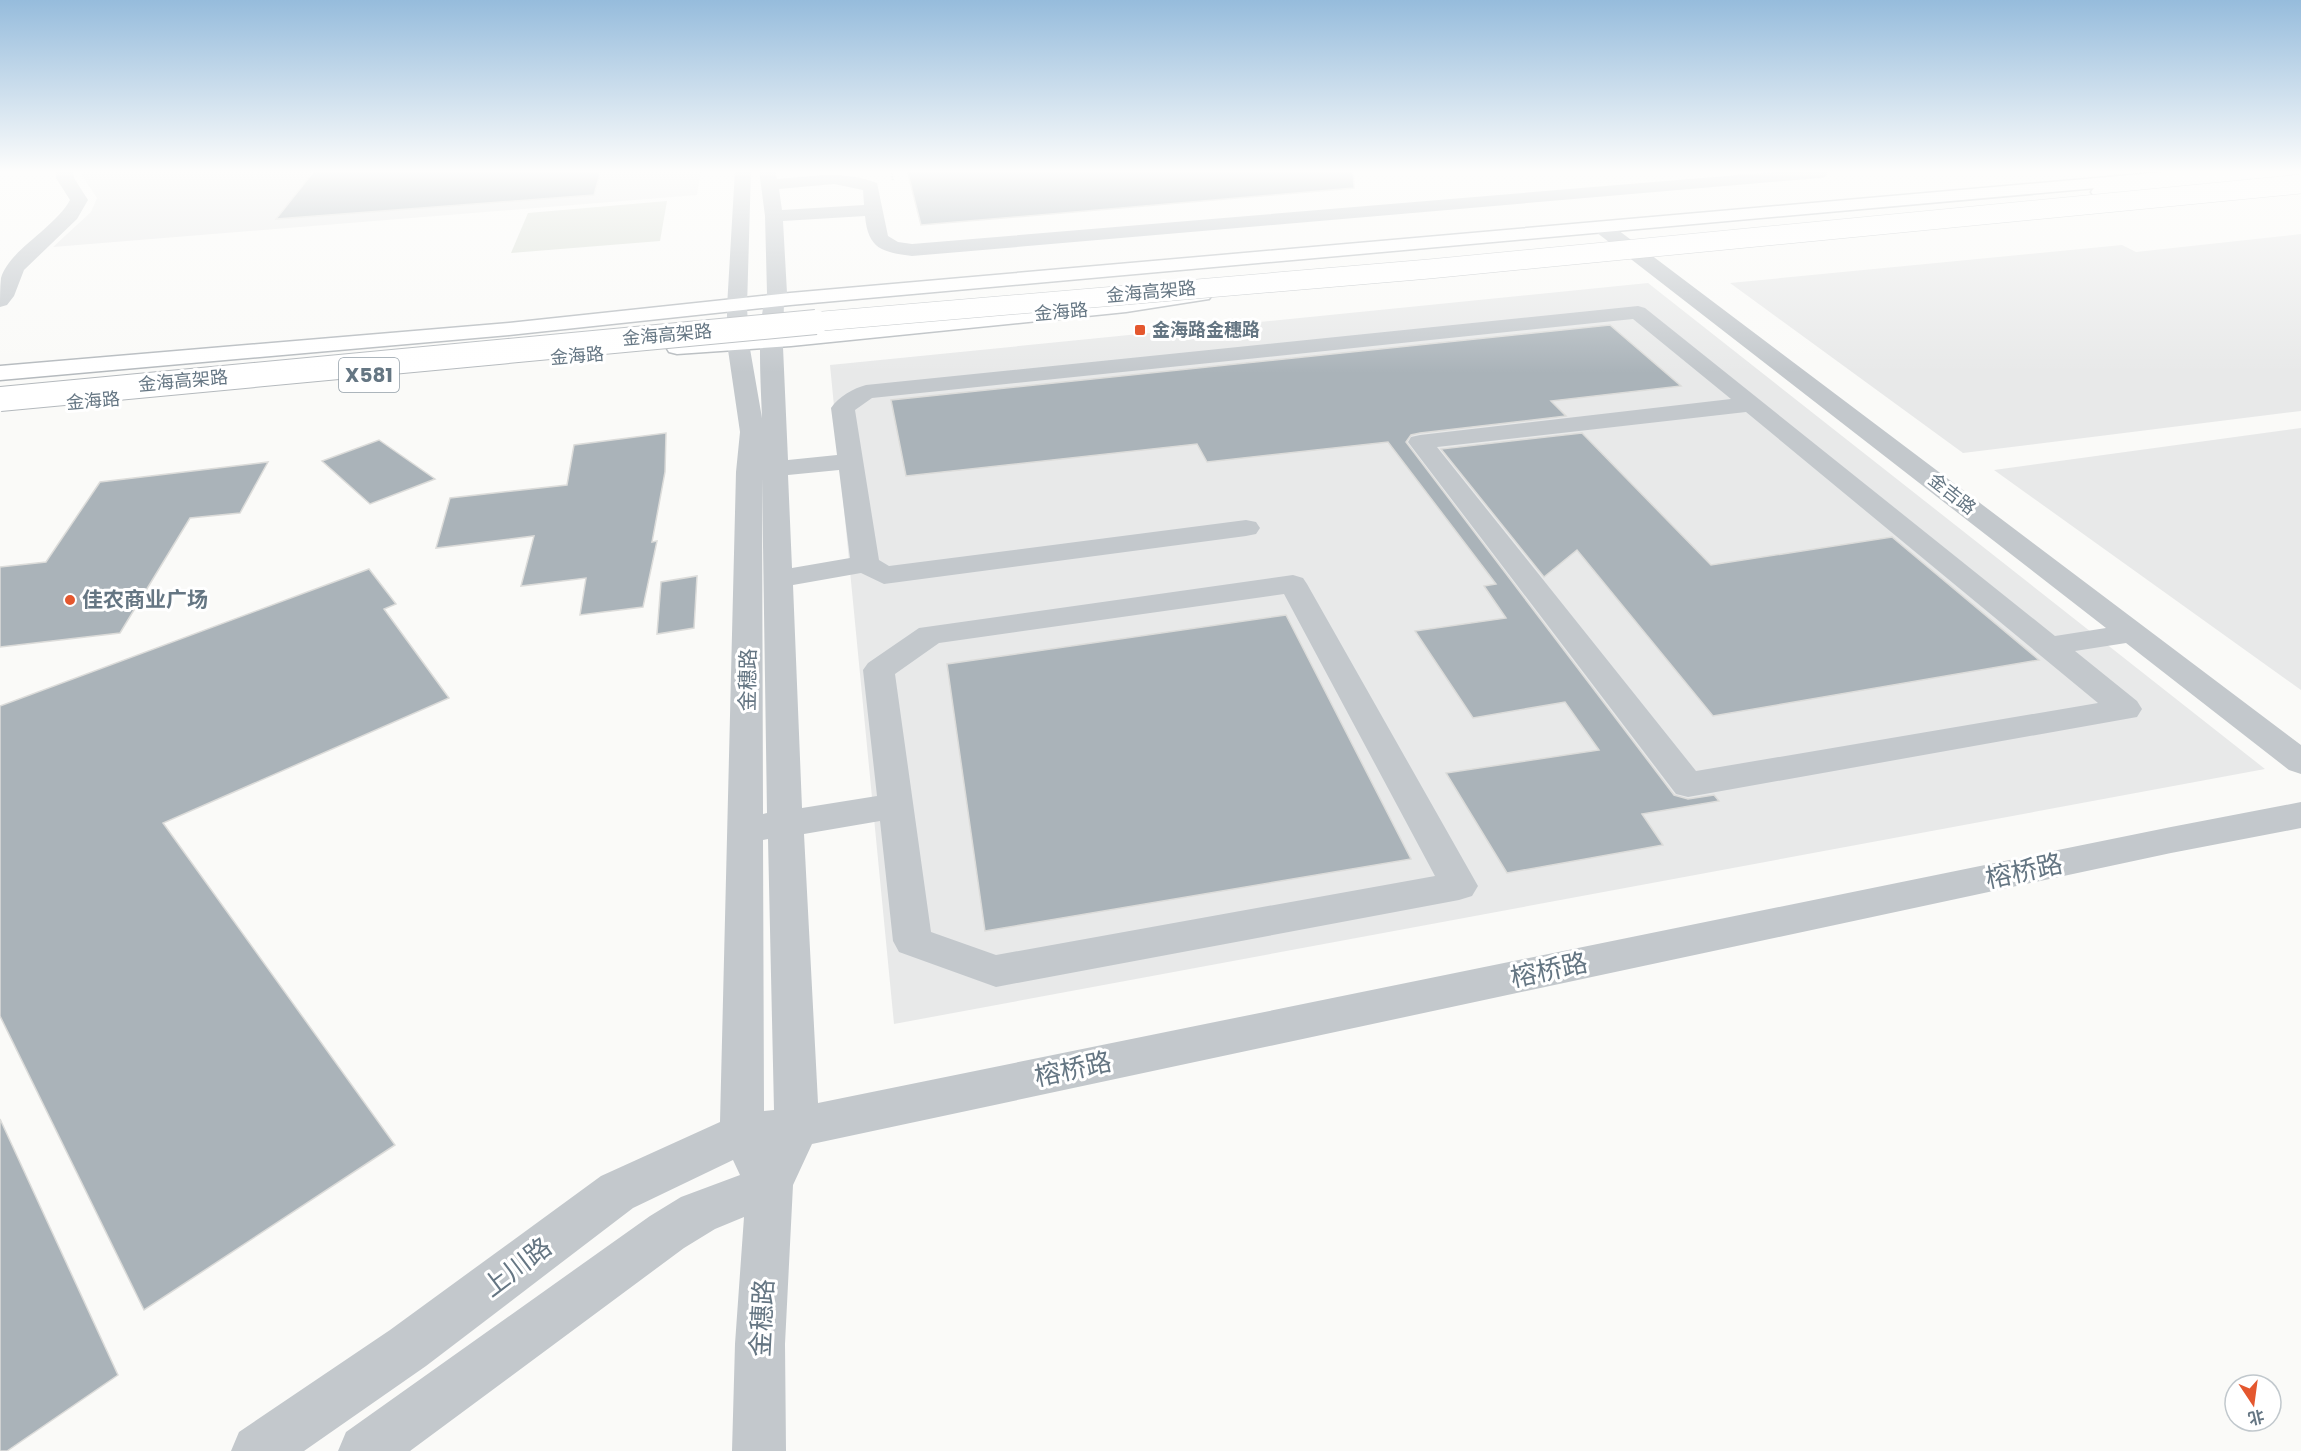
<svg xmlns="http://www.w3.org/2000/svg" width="2301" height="1451" font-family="Poppins,'Noto Sans SC',sans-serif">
  <rect width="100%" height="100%" fill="#fafaf8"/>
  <!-- built -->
  <path fill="#e8e9e9" d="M81 170H701L697 195 53 247 91 212 97 198 81 174Z
    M2301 234V411L1963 453 1730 283 2122 245 2136 252Z
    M1648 283 2265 769 894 1024 830 365Z
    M2301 428V690L1994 470Z"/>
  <!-- green -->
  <path fill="#dadfd7" d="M667 201 660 241 511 253 528 213Z"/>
  <!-- building -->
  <path fill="#aab3b9" stroke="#dcdcda" stroke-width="1.5" d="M315 170H601L594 195 276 219Z
    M907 170H1353L1354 188 921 225Z
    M1610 325 1681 386 1551 401 1566 416 1420 433 1411 435 1406 442 1674 795 1688 799 1714 795 1719 801 1642 814 1663 845 1507 873 1446 773 1599 750 1565 702 1473 718 1415 631 1506 618 1484 586 1496 584 1388 442 1207 462 1197 444 906 476 891 400Z
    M666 433 665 472 652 542 657 541 643 607 580 615 586 578 521 586 534 536 436 548 450 498 567 485 574 445Z
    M1582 433 1711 565 1892 537 2039 660 1713 716 1577 550 1544 577 1441 449Z
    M379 440 435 479 370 504 322 461Z
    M268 462 240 513 190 518 120 633 0 647V567L46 562 100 482Z
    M369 569 396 604 384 609 449 698 163 823 395 1145 144 1310 0 1016V706Z
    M697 576 694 628 657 634 661 582Z
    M1286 615 1411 859 985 931 947 664Z
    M0 1119 118 1375 7 1451H0Z"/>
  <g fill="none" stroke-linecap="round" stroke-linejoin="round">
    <defs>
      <path id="major" d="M2187 170H2250L2248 174 2242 175 790 305 509 335 0 380V366L509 323 790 293Z
        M1202 289 1209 291 1212 295 1209 299 1126 312 791 346 677 354 669 352 666 347 669 342 677 340C852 328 1028 314 1202 289Z"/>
      <path id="highway" d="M2272 170H2301V177L2100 197 2094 196 2091 192 2094 188 2100 187Z"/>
    </defs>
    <!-- major casing -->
    <use href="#major" stroke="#b5babe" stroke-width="3"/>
    <!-- highway casing -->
    <use href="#highway" stroke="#b4b9bd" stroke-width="3"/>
    <!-- path -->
    <path stroke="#bbbfc2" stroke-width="2" stroke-dasharray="1.5 1.5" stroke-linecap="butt" d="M891 170 893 180"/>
    <!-- minor -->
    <path fill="#c3c8cc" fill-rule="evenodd" d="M57 170H73L74 178 88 200 77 219 24 270 14 296 7 305 0 307C0 298 0 287 1 278 9 250 54 229 70 200L56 178Z
      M735 170H751L747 307 749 343 762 418C761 386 756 321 767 293L765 216 759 170H775L777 179C812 176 844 170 877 183L888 236 898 242 912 244 1797 170H1825L1827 173 1825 177 1819 178 912 256C882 252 868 249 865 216L783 221 787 293 784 301 783 347 788 460 837 455 831 408C838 397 854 388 866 385L1638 306 1645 308 2055 636 2106 628 1596 232 1594 228 1596 224H1610L2301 745V774L2289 770 2126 643 2075 651 2137 701 2142 709 2137 717 1688 797 1676 794 1408 442 1411 437 1420 435 1731 399 1633 319 872 398 855 410 879 560 889 566 1246 520 1256 522 1260 528 1256 534 1246 536 884 584 861 573 793 585 802 808 877 796 863 670 868 663 919 628 1293 575 1303 578 1307 584 1478 886 1472 896 1459 900 996 987 899 952 893 941 880 821 804 834 818 1103 2171 827 2301 802V828L2171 853 812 1144 793 1185 785 1344 786 1451H732L735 1344 744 1217 715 1229 684 1248 410 1451H338L346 1432 650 1216 681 1197 740 1175 733 1160 633 1208 426 1366 304 1451H231L239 1432 390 1330 601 1176 720 1122 736 472 740 432 727 343V307ZM834 184 863 190 864 205 782 210 779 189ZM1746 412 2098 703 1696 771 1437 447ZM839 470 850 558 792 568 788 475ZM762 478 767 813 763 814ZM1284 594 1435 876 996 955 931 932 895 674 939 643ZM768 839 774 1110 764 1111 763 840Z"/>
    <!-- major -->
    <use href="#major" fill="#fff" fill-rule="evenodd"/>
    <!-- highway -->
    <use href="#highway" fill="#fff" fill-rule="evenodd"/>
    <defs>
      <path id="highway-bridge-far1" d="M800 323 1429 269 2301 184"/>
      <path id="highway-bridge" d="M0 399 816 322"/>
    </defs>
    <!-- highway-bridge-far1 casing -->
    <use href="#highway-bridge-far1" stroke="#b4b9bd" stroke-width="20" stroke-linecap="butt"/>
    <!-- highway-bridge casing -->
    <use href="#highway-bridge" stroke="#b4b9bd" stroke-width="26" stroke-linecap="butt"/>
    <!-- highway-bridge-far1 -->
    <use href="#highway-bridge-far1" stroke="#fff" stroke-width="19"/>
    <!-- highway-bridge -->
    <use href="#highway-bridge" stroke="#fff" stroke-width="24"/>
  </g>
  <!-- sky -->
  <linearGradient id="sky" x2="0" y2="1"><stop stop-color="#96bcdc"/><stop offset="0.46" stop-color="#fdfdfc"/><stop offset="1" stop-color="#fdfdfc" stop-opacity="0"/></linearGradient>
  <rect width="2301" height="373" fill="url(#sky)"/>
  <!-- markers -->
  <g fill="#e4572e" stroke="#fff" stroke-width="2">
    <rect x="1134" y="324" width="12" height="12" rx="3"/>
    <circle cx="70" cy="600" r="6"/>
  </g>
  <g text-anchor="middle" stroke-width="6" stroke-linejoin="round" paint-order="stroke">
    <!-- far-street labels -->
    <g font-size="18" fill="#657683" stroke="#fff">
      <text transform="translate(1151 292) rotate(-5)" y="6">金海高架路</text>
      <text transform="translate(1061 312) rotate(-5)" y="6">金海路</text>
      <text transform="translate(667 335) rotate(-5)" y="6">金海高架路</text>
      <text transform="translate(577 356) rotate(-5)" y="6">金海路</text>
      <text transform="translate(183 381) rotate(-5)" y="6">金海高架路</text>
      <text transform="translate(93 401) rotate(-5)" y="6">金海路</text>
      <text transform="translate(1952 494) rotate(38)" y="6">金吉路</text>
    </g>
    <!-- far-poi labels -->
    <g font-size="18" font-weight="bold" fill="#657683" stroke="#fff" text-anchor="start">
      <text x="1152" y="336">金海路金穗路</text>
    </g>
    <!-- shield labels -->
    <rect fill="#fff" stroke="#939fa8" stroke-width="1.5" x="339" y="358" width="60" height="34" rx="4.5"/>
    <g font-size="20" font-weight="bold" fill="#657683">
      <text x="369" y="382">X581</text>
    </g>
    <!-- poi labels -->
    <g font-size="21" font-weight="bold" fill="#657683" stroke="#fff" text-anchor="start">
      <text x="82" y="607">佳农商业广场</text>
    </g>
    <!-- street labels -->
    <g font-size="21" fill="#657683" stroke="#fff">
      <text transform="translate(748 680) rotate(-89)" y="7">金穗路</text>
    </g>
    <!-- near-street labels -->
    <g font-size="26" fill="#657683" stroke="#fff">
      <text transform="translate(2024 871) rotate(-12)" y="9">榕桥路</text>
      <text transform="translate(1549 970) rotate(-12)" y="9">榕桥路</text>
      <text transform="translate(1073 1069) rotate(-12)" y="9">榕桥路</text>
      <text transform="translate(517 1267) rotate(-37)" y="9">上川路</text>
      <text transform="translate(762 1318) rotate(-87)" y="9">金穗路</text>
    </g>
  </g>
  <!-- north arrow -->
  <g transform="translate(2253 1403) rotate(167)"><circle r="28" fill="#ffffff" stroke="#c1c8cd" stroke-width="1.5"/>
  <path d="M0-4.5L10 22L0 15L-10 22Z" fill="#e4572e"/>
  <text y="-9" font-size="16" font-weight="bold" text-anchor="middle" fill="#657683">北</text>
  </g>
</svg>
